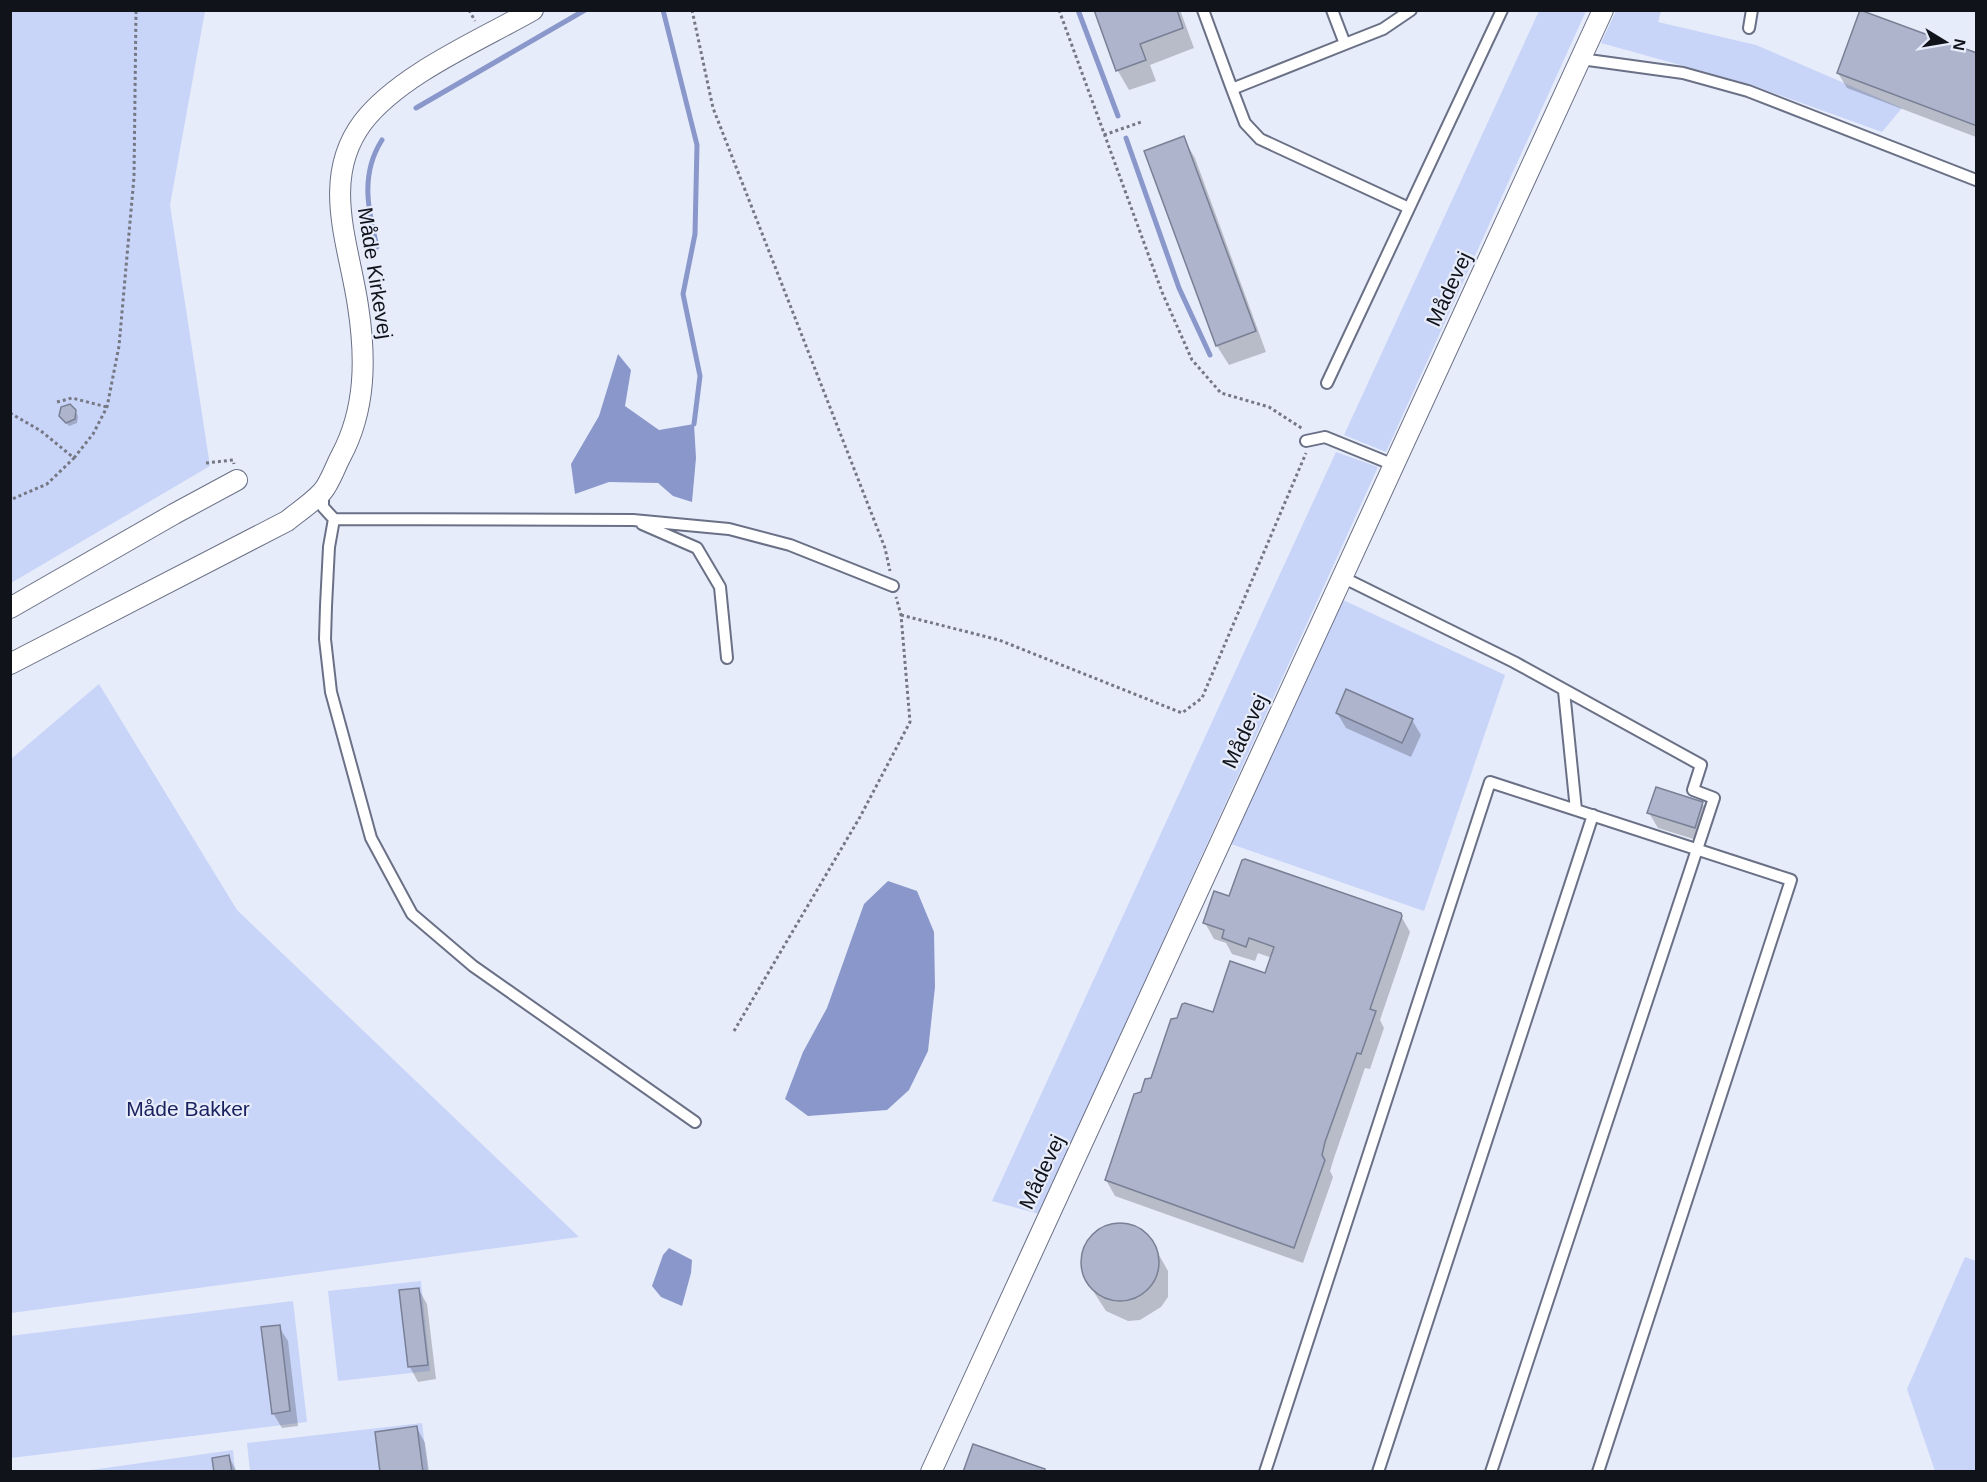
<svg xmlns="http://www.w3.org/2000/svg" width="1987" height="1482" font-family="Helvetica,sans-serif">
  <rect width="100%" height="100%" fill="#e7ecfa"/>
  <!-- green -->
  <path fill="#c8d4f8" d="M10 11H205L170 205 210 466 11 583Z
    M1539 11H1586L1386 452 1344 435Z
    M1616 11H1661L1658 22 1756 45 1902 108 1882 132 1749 84 1601 43Z
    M1336 452 1378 467 1039 1214 992 1201Z
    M1343 600 1505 675 1424 911 1231 844Z
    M99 684 237 910 579 1237 11 1313V759Z
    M1965 1257 1976 1261V1471H1935L1907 1389Z
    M421 1281 430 1371 338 1381 328 1291Z
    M293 1301 307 1422 11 1458 10 1336Z
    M422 1423 428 1471H250L247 1443Z
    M233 1450 235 1471 77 1472Z"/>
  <!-- water -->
  <path fill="#8997cb" d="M618 354 631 370 625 406 659 430 694 424 696 458 692 502 673 496 658 483 609 482 575 494 571 464 599 416Z
    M888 881 917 891 934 932 935 987 928 1051 909 1090 887 1110 808 1116 785 1099 803 1052 827 1008 864 904Z
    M669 1248 692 1260 691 1273 682 1306 661 1297 652 1286 663 1255Z"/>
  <!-- shadow -->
  <path fill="#0003" d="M1095 10H1180L1194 48 1150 65 1156 81 1129 90 1118 71Z
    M1976 55V137L1847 88 1838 73Z
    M1183 138 1195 158 1266 352 1229 365 1217 346 1146 152Z
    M75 411 78 416 77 423 69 426 61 416Z
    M1337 713 1412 720 1421 735 1411 757 1346 728Z
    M1702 803 1711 818 1703 842 1658 828 1649 813Z
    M1230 898 1400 914 1410 932 1380 1020 1384 1028 1370 1069 1365 1068 1334 1158 1330 1171 1333 1177 1303 1263 1115 1196 1106 1180 1142 1094 1152 1079 1214 1014 1266 975 1272 958 1258 953 1255 961 1232 954 1226 943 1214 939 1205 923Z
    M1117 1224 1141 1230 1150 1239 1168 1271V1297L1161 1307 1140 1320 1128 1321 1106 1311 1086 1280 1082 1268V1255L1094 1233Z
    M419 1290 427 1304 436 1379 418 1382 410 1367Z
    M279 1327 288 1341 298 1426 282 1428 273 1413Z
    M417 1428 425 1443 429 1472H382Z
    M229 1457 237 1472H216Z"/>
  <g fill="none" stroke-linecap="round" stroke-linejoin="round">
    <!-- stream -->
    <path stroke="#8997cb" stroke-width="5" d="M663 10 697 145 695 234 683 294 700 376 694 424
      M1078 10 1118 116
      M416 108 585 10
      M1126 138 1179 288 1210 355
      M377 247C368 210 360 174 382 140"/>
  </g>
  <!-- building -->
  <path fill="#adb4cc" stroke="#798095" stroke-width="1.5" d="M1094 10H1177L1183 28 1140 44 1146 60 1116 71Z
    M1860 10 1977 53V126L1837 73Z
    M1184 136 1256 331 1216 346 1144 151Z
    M70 404 76 410 75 419 66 423 59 416 61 407Z
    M1346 689 1413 719 1402 743 1336 713Z
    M1656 787 1703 802 1695 828 1647 813Z
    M1245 859 1401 913 1402 916 1370 1009 1376 1011 1361 1054 1357 1053 1325 1142 1322 1155 1325 1160 1294 1248 1105 1180 1134 1094 1141 1092 1145 1079 1151 1078 1171 1019 1177 1018 1182 1004 1185 1003 1213 1012 1230 961 1265 973 1274 947 1249 938 1246 947 1222 938 1224 930 1203 923 1214 891 1229 896 1242 860Z
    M1081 1262a39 39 0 1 1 78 0a39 39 0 1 1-78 0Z
    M419 1288 428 1365 408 1367 399 1290Z
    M280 1325 290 1411 272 1414 261 1327Z
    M417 1426 423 1472H380L375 1432Z
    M973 1444 1045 1469 1044 1472H963Z
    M229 1455 232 1472H214L212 1458Z"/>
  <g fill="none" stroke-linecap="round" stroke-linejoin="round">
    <defs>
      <path id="lane" d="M1203 10 1232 89 1345 44 1332 10
        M1749 28 1752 10
        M1345 44 1383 29 1411 10
        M1581 59 1683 73 1748 91 1976 180
        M1232 89 1245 123 1260 139 1409 208
        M1327 383 1502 10
        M1306 441 1325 437 1394 465
        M323 491V507L334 519
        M642 524 697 548 720 587 727 658
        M1342 577 1514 662 1701 765 1693 790 1714 798 1491 1472
        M1564 691 1576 810
        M695 1122 473 966 412 914 371 838 331 692 325 639 326 606 329 547 334 519 633 520 729 529 790 545 893 586
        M1265 1472 1490 782 1791 880 1598 1472
        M1378 1472 1593 815"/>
      <path id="street" d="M10 608 174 514 237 480
        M10 664 287 521C298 512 312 503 322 492 330 483 335 467 341 456 366 409 366 358 358 306 349 244 320 179 363 122 400 74 481 40 533 10
        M931 1472 1603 10"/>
    </defs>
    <!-- lane casing -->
    <use href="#lane" stroke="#6a7086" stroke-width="14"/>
    <!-- street casing -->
    <use href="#street" stroke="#6a7086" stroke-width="22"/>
    <!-- path -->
    <path stroke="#757883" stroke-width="3" stroke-dasharray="3 3" stroke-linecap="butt" d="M469 10 475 21
      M692 10 713 108 885 548 890 571
      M1059 10 1162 292 1192 360 1221 393 1269 407 1303 429
      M1104 135 1141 122
      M57 402 72 398 107 407
      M10 413 41 431 74 458 47 484 10 500
      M74 458 93 434 107 407 119 346 134 177 136 10
      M206 463 233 460 234 464
      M901 615 999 640 1182 713 1202 698 1306 453
      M734 1031 860 817 910 722 901 615 896 597"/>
    <!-- lane -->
    <use href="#lane" stroke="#fff" stroke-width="10"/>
    <!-- street -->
    <use href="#street" stroke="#fff" stroke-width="20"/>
  </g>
  <g text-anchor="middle" stroke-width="4.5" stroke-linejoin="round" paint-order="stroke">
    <!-- street labels -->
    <g font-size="21" fill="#11131b" stroke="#e7ecfa">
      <text transform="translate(375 273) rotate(81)" y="7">Måde Kirkevej</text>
      <text transform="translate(1449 289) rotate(-65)" y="7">Mådevej</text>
      <text transform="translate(1245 731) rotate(-65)" y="7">Mådevej</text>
      <text transform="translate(1042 1172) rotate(-65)" y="7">Mådevej</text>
    </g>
    <!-- park labels -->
    <g font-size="21" fill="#19215f" stroke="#e7ecfa">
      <text x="188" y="1116">Måde Bakker</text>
    </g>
  </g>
  <!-- border -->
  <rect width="1987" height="1482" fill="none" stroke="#11131b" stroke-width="24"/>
  <!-- north arrow -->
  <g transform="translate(1945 42) rotate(101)" stroke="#e7ecfa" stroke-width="4.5" paint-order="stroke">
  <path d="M0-4.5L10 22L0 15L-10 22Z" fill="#11131b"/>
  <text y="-9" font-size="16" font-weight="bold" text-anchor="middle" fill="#11131b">N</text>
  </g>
</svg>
